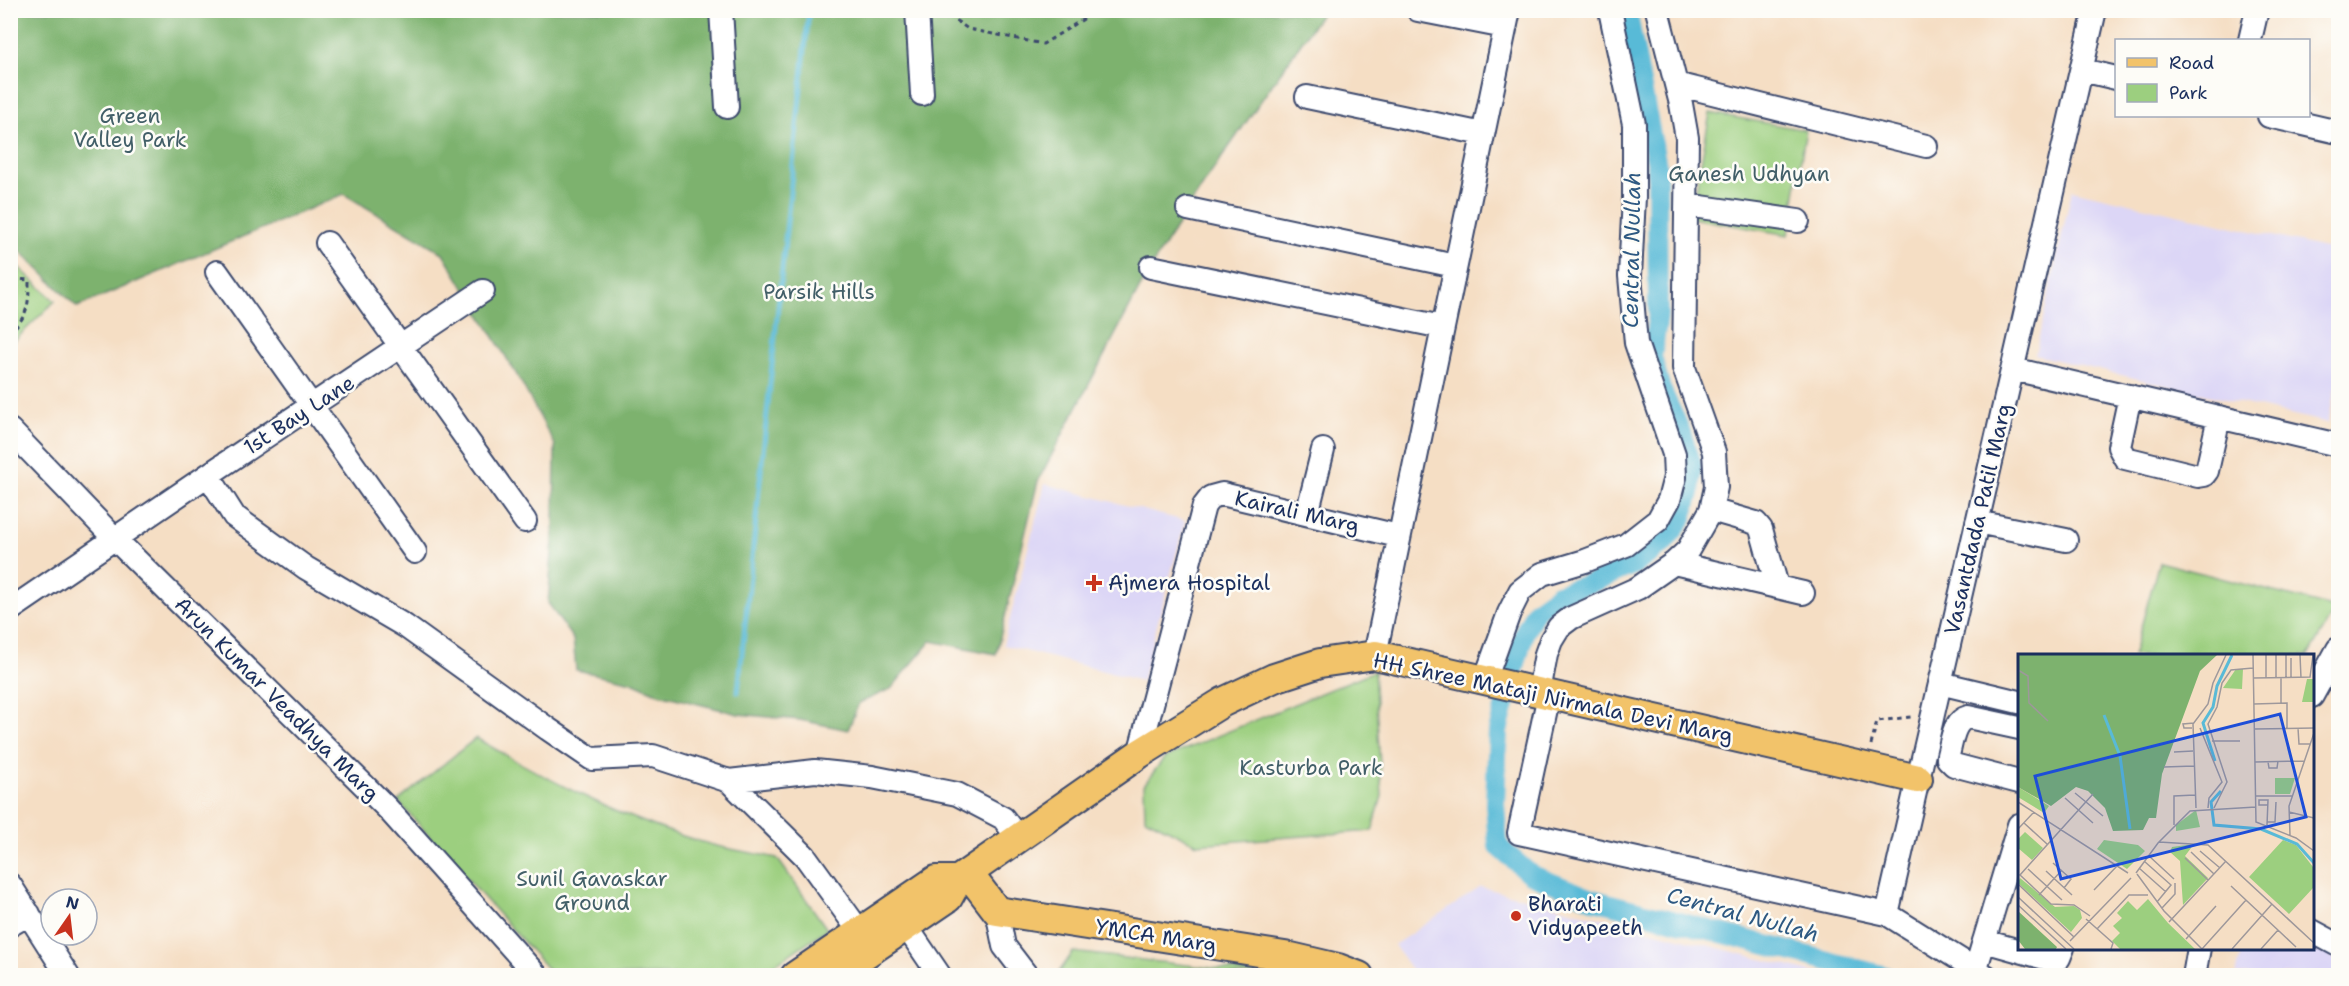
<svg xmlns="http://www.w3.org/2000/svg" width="2349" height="986" font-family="'Shantell Sans',sans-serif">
  <rect width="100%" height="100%" fill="#fdfcf7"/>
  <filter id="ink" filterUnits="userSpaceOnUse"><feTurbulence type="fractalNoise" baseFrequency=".0167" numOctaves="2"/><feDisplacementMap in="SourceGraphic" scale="12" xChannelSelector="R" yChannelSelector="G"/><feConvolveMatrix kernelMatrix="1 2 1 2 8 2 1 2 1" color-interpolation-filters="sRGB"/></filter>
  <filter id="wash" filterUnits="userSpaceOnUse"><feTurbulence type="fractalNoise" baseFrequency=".008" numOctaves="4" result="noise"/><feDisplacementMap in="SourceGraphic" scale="24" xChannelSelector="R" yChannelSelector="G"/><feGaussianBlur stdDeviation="1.35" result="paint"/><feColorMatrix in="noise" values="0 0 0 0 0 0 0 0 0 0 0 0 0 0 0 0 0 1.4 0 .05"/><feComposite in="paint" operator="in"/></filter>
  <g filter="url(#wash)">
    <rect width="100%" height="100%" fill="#f5dec4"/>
    <!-- built -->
    <path fill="#dcd6f6" d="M2072 190 2338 251V375L2328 423 2035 355Z
      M1045 484 1185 521 1142 681 1003 645Z
      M1481 887 1823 975H1415L1394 945Z
      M2312 947 2325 951 2338 961V975H2236L2242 949Z"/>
    <!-- green -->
    <path fill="#9ccf7f" stroke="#5c7f6e" stroke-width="1.5" d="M1710 113 1806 130 1788 235 1691 218Z
      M11 260 55 301 11 344H10Z
      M2159 562 2336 608 2308 656H2133Z
      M1374 671 1382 796 1372 831 1197 844 1145 818 1144 785 1164 758Z
      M476 738C549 781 627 821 709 844 731 850 754 853 777 858L827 929 759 975H553L398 801Z
      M1073 952 1273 975H1057Z"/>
    <!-- forest -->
    <path fill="#7db26e" stroke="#4c7066" stroke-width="1.5" d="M10 11H1323L1207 179 1151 267 1038 481 996 654 931 641 891 689 859 703 848 730 800 720 738 714 659 694 632 682 576 670 573 639 548 603 554 528 555 445 520 380 443 253 344 194 77 307 11 242Z"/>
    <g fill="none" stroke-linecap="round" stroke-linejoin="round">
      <!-- stream -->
      <path stroke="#59bad7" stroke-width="5" d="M738 692 809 10"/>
      <!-- canal -->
      <path stroke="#59bad7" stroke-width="20" d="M1627 10 1657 166 1658 315 1652 357 1661 389 1680 430 1692 465 1690 493 1681 521 1663 544 1635 564 1589 584 1558 594 1536 610 1524 633 1498 731 1495 804 1498 846 1530 874 1595 900 1885 976"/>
    </g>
  </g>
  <g filter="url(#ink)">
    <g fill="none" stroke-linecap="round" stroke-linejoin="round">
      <defs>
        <path id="minor" d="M721 10 727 107
          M917 10 922 94
          M1418 10 1505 27
          M2250 40 2257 10
          M2082 70 2116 78
          M1676 84 1926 146
          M1307 97 1483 134
          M2269 116 2338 132
          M1687 205 1798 221
          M1188 209 1455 266
          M327 243 525 521
          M1151 267 1442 327
          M217 272 415 552
          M2013 369 2338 445
          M2130 396 2119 447 2125 458 2198 476 2204 475 2207 471 2219 417
          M10 430 116 540 387 808 537 976
          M208 475 234 516 306 568 405 626 548 729 592 759 653 756 729 781 815 771 872 777 957 794 1003 818 1019 839
          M1711 510 1756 523 1761 529 1777 586
          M1307 514 1323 450
          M1977 522 2066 540
          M1674 563 1803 593
          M10 610 208 475 483 291
          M1375 655 1509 10
          M1485 680 1509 613 1520 591 1542 574 1585 561 1626 545 1658 520 1669 500 1675 477 1674 454 1636 343 1630 276 1634 197V124L1610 10
          M1940 683 2019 702
          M1539 692 1546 654 1551 640 1559 627 1571 618 1638 588 1674 563 1688 550 1711 510 1716 487 1714 452 1684 368 1687 138 1681 104 1657 10
          M1549 695 1519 833 1887 914
          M2312 696 2338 649
          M2019 728 1968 717C1953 721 1952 741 1948 755V759L1954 765 2019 782
          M1139 754 1204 506 1211 497 1222 494 1398 536
          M729 781 805 856 860 932
          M10 885 68 976
          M997 911 1004 946 1027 976
          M10 925 29 914
          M906 926 940 976
          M2312 931 2338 945
          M1984 941 2052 960 2059 958 2063 948
          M1976 968 2019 825
          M1986 976 1887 914 2095 10
          M2194 976 2199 948"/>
        <path id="major" d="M968 873 997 911 1291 957 1338 968 1359 976
          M795 976 936 880H958
          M833 976 948 898 958 880 1139 754 1223 702 1274 678 1320 663 1375 655 1918 779"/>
      </defs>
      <!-- minor casing -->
      <use href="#minor" stroke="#3c496d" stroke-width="26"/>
      <!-- major casing -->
      <use href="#major" stroke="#3c496d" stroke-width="32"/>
      <!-- path -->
      <path stroke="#3c496d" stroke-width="3" stroke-dasharray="4.5 4.5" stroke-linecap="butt" d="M941 10 968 29 1043 44 1090 15 1092 10
        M10 290 17 279 29 280C29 301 29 317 10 331
        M1871 745 1877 721 1911 717"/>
      <!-- minor -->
      <use href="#minor" stroke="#fff" stroke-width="22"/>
      <!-- major -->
      <use href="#major" stroke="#f2c36a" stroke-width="28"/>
    </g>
  </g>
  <!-- markers -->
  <g fill="#c8321e" stroke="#fdfcf7" stroke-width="2">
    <path d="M1091 574h6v6h6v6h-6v6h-6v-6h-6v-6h6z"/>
    <circle cx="1516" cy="916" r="6"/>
  </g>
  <g text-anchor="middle" stroke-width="5" stroke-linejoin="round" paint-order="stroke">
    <!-- park labels -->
    <g font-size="21" fill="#425f68" stroke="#fdfcf7">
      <text x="130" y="123">Green<tspan x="130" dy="24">Valley Park</tspan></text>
      <text x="1749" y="181">Ganesh Udhyan</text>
      <text x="819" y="299">Parsik Hills</text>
      <text x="1311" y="775">Kasturba Park</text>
      <text x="592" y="886">Sunil Gavaskar<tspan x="592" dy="24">Ground</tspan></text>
    </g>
    <!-- street labels -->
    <g font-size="21" fill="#1b2f5e" stroke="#fdfcf7">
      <text transform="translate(299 415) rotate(-33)" y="7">1st Bay Lane</text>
      <text transform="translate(1297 512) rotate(13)" y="7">Kairali Marg</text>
      <text transform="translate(1978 519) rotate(-77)" y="7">Vasantdada Patil Marg</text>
      <text transform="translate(1553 698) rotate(12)" y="7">HH Shree Mataji Nirmala Devi Marg</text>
      <text transform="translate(277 699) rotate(45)" y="7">Arun Kumar Veadhya Marg</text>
      <text transform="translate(1156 936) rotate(9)" y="7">YMCA Marg</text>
    </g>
    <!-- poi labels -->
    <g font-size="21" fill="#1b2f5e" stroke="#fdfcf7" text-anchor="start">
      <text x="1108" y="590">Ajmera Hospital</text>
      <text x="1528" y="911">Bharati<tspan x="1528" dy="24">Vidyapeeth</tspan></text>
    </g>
    <!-- water labels -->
    <g font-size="22" font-style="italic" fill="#2e5982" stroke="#fdfcf7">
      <text transform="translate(1631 250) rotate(-89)" y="8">Central Nullah</text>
      <text transform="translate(1743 914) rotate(15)" y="8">Central Nullah</text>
    </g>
  </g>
  <!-- overview -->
  <g transform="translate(2018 654)">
    <rect width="296" height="296" fill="#f5dec4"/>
    <path d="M218 15H225L224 35 205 34ZM289 25H295V48H284ZM257 124H277L272 140H257ZM0 133 31 152 26 159 0 143ZM178 156 182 173 158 177V171ZM7 178 25 194 14 206 0 194V185ZM86 186 120 191 127 197 109 215 79 195ZM265 186 278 191 295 213V234L271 260 231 223ZM176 190 167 202 190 224 165 251 162 207 152 198 154 193ZM2 224 37 253 56 252 62 256 64 264 53 278 0 229ZM130 245 150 269 177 295H102L94 287 102 279 95 272 104 264 99 259 110 247 119 256Z" fill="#9ccf7f"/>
    <path d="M0 1H199L182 17 144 120 138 164H131L125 176 95 177 87 154 70 137 58 133 33 152 0 133ZM0 257 39 293 38 295H7L0 286Z" fill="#7db26e"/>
    <path fill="none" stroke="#59bad7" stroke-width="3" d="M86 61 102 102 112 175M197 107 185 69 195 53 199 32 214 1M203 137 193 148 196 171 243 175 279 190 296 209"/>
    <path fill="none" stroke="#9e989b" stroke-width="1.5" d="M235 1 238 168 278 184 296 197M248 1V24M258 1V24M268 1V24M282 1 283 24M273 4V24M0 16 10 22 11 49 30 67M235 24 292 23 295 1M263 24V49M236 50 269 49V75M174 74H166L165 70 176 69M182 74 204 128 191 144 190 154M280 74 281 90H292M236 75 296 74M194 87H222M156 98 175 97M237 108 286 107M250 108 251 114H259L260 107M146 113 176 112M57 139 85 162M237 142H274M47 144 75 169M0 148 110 219M178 154 175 70 190 50 195 29 208 1M196 154 209 128 190 70 199 53 204 29 213 16 235 14M271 158 296 164M249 168H257L258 148M6 169 29 190M156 171V142L177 141M249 171 250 146H241V151H250M0 175 16 158M272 181 271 152 296 79M141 188 190 191 296 289M182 197 202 214M173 198 196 220M131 202 156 225M167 204 190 226M126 207 153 231 139 248M35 209 53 225 46 234M121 214 148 238M10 215 44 246M28 217 54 241M118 219 140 189 172 157 238 153M119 220 146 257 184 295M0 230 56 283M213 232 278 293M76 236 100 211M21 241 44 216M0 243 56 295M0 251 48 295M144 254 157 240V229M72 262 56 251 33 250 2 221 75 140M68 265 95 289 93 295M151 268 208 207M79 275 111 241H130M168 285 198 252M52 287 113 224M184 295 228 246M214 295 254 250M243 295 260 276"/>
    <path fill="#1d4ed8" fill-opacity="0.15" stroke="#1d4ed8" stroke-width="3" d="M262 60 288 163 43 225 17 122Z"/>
    <rect width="296" height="296" fill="none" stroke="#1b2f5e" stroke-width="3"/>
  </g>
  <!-- margin -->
  <rect width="2349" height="986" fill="none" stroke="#fdfcf7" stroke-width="36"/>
  <!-- legend -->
  <rect x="2115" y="39" width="195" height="78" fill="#fdfcf7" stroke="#a3aaba" stroke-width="1.5"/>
  <rect x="2127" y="58" width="30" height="9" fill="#f2c36a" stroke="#a3aaba" stroke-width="1.5"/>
  <text x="2169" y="69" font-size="18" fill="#1b2f5e">Road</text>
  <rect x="2127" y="84" width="30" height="18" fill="#9ccf7f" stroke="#a3aaba" stroke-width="1.5"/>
  <text x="2169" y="99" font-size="18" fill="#1b2f5e">Park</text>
  <!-- north arrow -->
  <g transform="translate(69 917) rotate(14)"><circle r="28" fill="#fdfcf7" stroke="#a3aaba" stroke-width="1.5"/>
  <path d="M0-4.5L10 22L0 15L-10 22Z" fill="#c8321e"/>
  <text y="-9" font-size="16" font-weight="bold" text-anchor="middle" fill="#1b2f5e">N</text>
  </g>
</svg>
